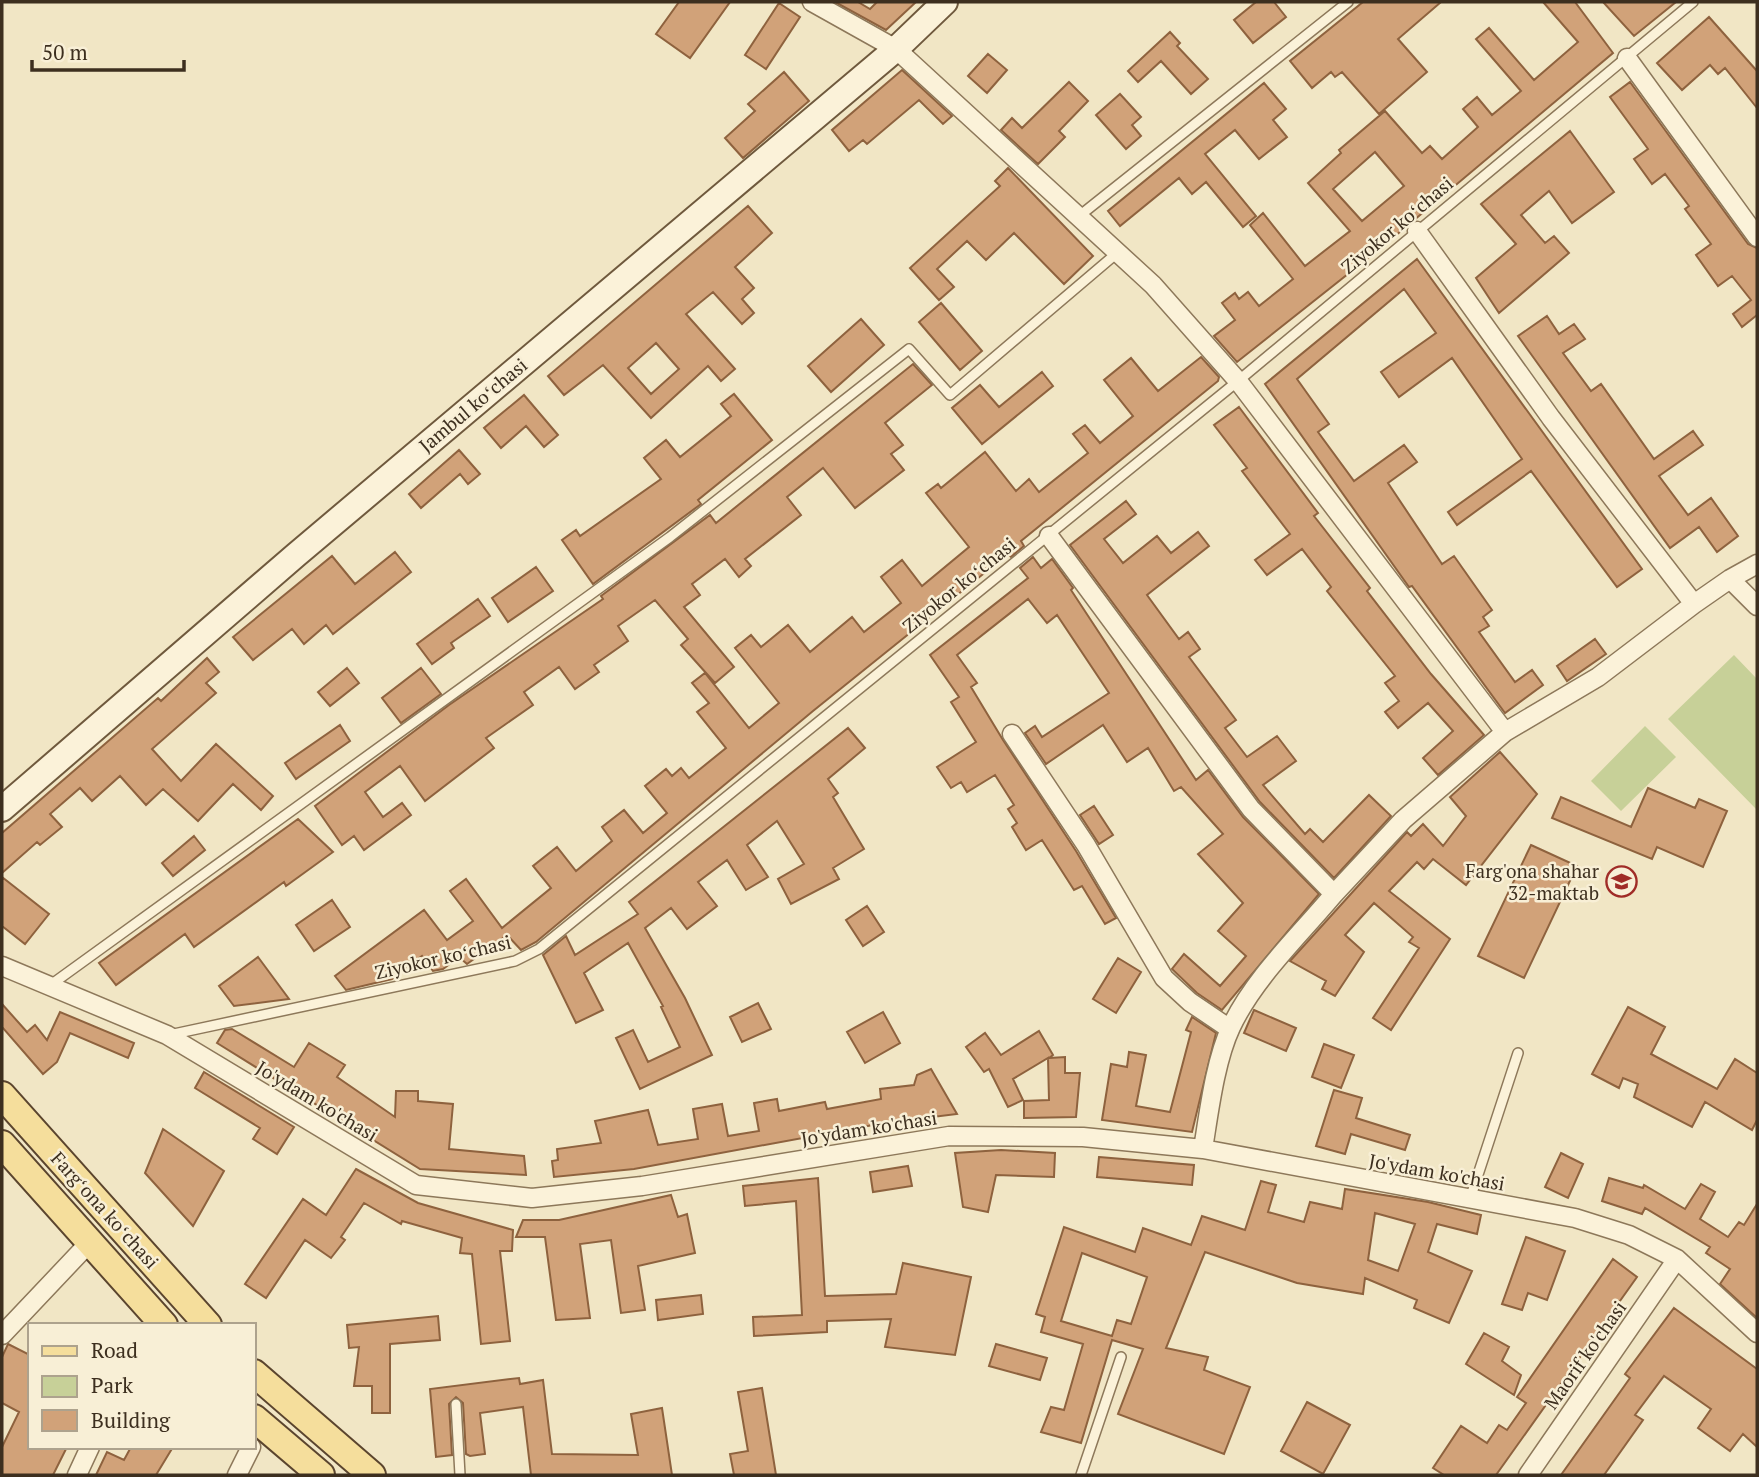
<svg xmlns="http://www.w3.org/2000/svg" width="1759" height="1477" font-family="'PT Serif',serif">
  <rect width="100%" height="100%" fill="#f1e6c5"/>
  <!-- green -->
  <path fill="#c7d098" d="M1734 655 1757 679V810L1668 719Z
    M1645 726 1676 757 1621 811 1591 781Z"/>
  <!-- building -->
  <path fill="#d1a279" stroke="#8e623e" stroke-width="2" fill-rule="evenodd" d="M679 2H730L690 58 656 34Z
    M835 2H858L870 9 877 2H916L886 30Z
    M1256 2H1274L1286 17 1253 43 1234 20Z
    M1363 2H1441L1398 39 1427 72 1379 114 1342 72 1335 77 1331 72 1312 88 1290 61Z
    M1543 2H1575L1613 53 1382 247 1237 362 1214 336 1235 320 1222 303 1235 293 1239 299 1248 292 1259 306 1293 279 1250 225 1263 213 1305 266 1350 231 1308 183 1341 153 1339 150 1385 111 1422 153 1430 146 1442 159 1478 127 1463 109 1477 97 1492 115 1521 91 1476 39 1489 28 1534 80 1578 42ZM1375 152 1404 186 1362 221 1333 189Z
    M1603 2H1676L1634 36Z
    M779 3 800 17 766 69 745 55Z
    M1709 17 1757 71V108L1725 68 1718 74 1710 65 1682 90 1657 63Z
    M1170 32 1180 43 1177 46 1208 79 1191 94 1161 61 1138 82 1128 71Z
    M988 54 1007 70 987 93 968 76Z
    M902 70 952 116 943 124 919 100 867 144 863 140 849 151 832 130Z
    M784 72 809 101 743 158 725 138 755 111 748 104Z
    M1069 82 1088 101 1059 131 1065 137 1038 164 1001 130 1012 118 1022 128Z
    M1630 82 1748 244 1757 248V315L1742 327 1733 314 1751 300 1732 276 1718 286 1696 255 1711 244 1685 209 1689 206 1665 174 1652 184 1634 159 1648 149 1610 97Z
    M1264 83 1286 109 1273 120 1287 137 1259 159 1235 130 1205 154 1256 216 1243 227 1206 182 1192 194 1179 178 1120 226 1108 211Z
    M1120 94 1141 117 1132 125 1141 136 1126 149 1096 115Z
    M1570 131 1614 192 1572 223 1549 191 1521 215 1545 243 1554 236 1569 253 1499 313 1476 278 1516 244 1481 204Z
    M1008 168 1093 256 1064 284 1014 233 986 260 967 241 937 269 954 287 939 300 910 268 1000 186 995 181Z
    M748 206 772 233 735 267 754 288 742 299 754 313 742 324 713 292 686 314 735 369 721 381 708 366 651 418 603 365 564 395 548 376ZM656 343 679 369 651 394 628 368Z
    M1417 259 1642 569 1617 587 1531 471 1457 525 1448 512 1522 459 1452 358 1399 397 1381 372 1436 333 1404 289 1297 379 1329 424 1318 432 1354 481 1404 445 1417 462 1388 483 1442 564 1454 556 1492 610 1483 617 1489 626 1479 632 1515 682 1532 670 1543 685 1505 713 1412 586 1409 587 1265 384Z
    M941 303 982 351 960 370 919 322Z
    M1547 316 1559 334 1574 324 1585 339 1563 353 1591 391 1601 384 1654 459 1693 431 1703 445 1659 476 1688 515 1711 498 1738 536 1717 552 1699 527 1670 548 1518 336Z
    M861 319 884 345 831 392 808 366Z
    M1201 357 1219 377 1218 381 1021 541 1024 546 1011 557 1008 554 813 711 536 942 521 950 507 935 467 964 459 957 443 969 433 971 422 956 392 979 346 990 335 976 424 910 447 940 473 921 450 891 466 879 502 928 551 888 533 866 557 847 576 871 612 841 602 827 624 810 643 833 667 813 645 786 666 769 672 776 681 768 689 778 726 748 697 712 709 703 692 683 705 673 749 728 779 703 735 648 751 635 761 647 788 625 810 652 852 617 864 632 901 603 881 577 902 560 922 586 969 547 926 493 938 484 941 488 985 452 1016 491 1029 479 1039 492 1088 453 1073 434 1085 425 1100 443 1133 416 1104 380 1131 358 1158 391Z
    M913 364 932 385 885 423 903 445 891 454 904 470 855 508 823 468 787 497 801 515 745 559 751 566 739 577 725 559 692 584 700 595 684 607 734 667 715 683 681 645 688 639 655 600 618 626 628 641 594 665 599 672 575 689 559 667 524 692 533 705 486 738 494 748 425 801 400 766 365 792 383 817 402 803 411 815 364 850 354 836 342 845 315 806 449 705 603 599 601 596 710 515 716 523Z
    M1042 372 1053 386 982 444 952 408 980 385 999 407Z
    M734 394 772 440 698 500 701 504 593 584 562 540 576 530 580 536 661 479 644 458 666 440 680 457 731 416 721 404Z
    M524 395 558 435 544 447 526 426 501 448 484 428Z
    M1239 407 1318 513 1314 516 1370 588 1367 591 1431 674 1484 735 1438 775 1423 758 1453 731 1428 703 1398 728 1385 712 1399 701 1385 683 1395 676 1327 591 1331 587 1302 549 1267 575 1255 560 1290 534 1242 471 1247 468 1214 425Z
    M459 450 480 474 468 484 460 474 421 508 409 494Z
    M1126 501 1136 514 1104 539 1123 563 1157 536 1171 553 1198 532 1209 546 1147 595 1179 639 1188 632 1200 649 1189 657 1236 720 1225 728 1247 757 1277 736 1296 761 1263 785 1305 834 1310 829 1323 842 1369 795 1391 816 1334 878 1260 802 1070 545Z
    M395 552 411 572 333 634 326 625 304 644 292 629 253 660 233 637 332 556 355 584Z
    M1033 557 1041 568 1052 559 1073 588 1071 590 1196 780 1208 770 1243 817 1319 894 1222 1010 1197 993 1172 969 1184 954 1220 986 1246 956 1218 931 1243 903 1198 854 1223 834 1181 787 1174 791 1148 748 1127 762 1103 725 1046 764 1025 733 1035 726 1042 737 1109 693 1057 615 1047 623 1028 599 957 655 977 683 971 687 1003 740 1076 851 1116 918 1105 924 1082 886 1074 890 1042 840 1026 850 1012 827 1017 823 1008 809 1014 805 995 775 967 792 961 782 951 788 937 767 976 742 951 702 959 697 930 655 1028 578 1020 568Z
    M536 567 553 591 508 622 492 598Z
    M478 599 490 616 451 643 454 648 432 664 417 644Z
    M1595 639 1606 654 1567 681 1557 666Z
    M207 658 219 672 206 683 216 693 152 749 181 781 216 744 273 796 261 810 233 784 198 821 163 789 146 805 120 776 92 801 80 788 50 814 62 827 40 845 37 842 2 873V833L158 698 161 701Z
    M347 668 359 683 330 706 318 692Z
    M421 668 441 694 401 723 382 698Z
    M340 725 350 741 296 779 285 763Z
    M848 728 865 748 828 779 838 793 833 797 864 849 833 868 839 879 791 904 778 879 804 864 777 821 747 845 768 877 746 890 727 860 698 882 717 906 687 929 671 908 645 928 685 998 712 1055 640 1089 616 1038 633 1030 648 1062 680 1047 661 1007 663 1006 628 943 584 973 603 1010 576 1023 543 955 566 936 575 955 638 914 629 902Z
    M1500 752 1537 794 1466 885 1433 859 1424 869 1417 862 1389 891 1450 939 1391 1030 1373 1018 1419 948 1409 942 1413 937 1374 903 1345 935 1364 952 1335 996 1322 989 1326 981 1290 961 1407 832 1411 836 1423 824 1443 846 1466 816 1450 797Z
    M1648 788 1695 808 1699 799 1727 811 1703 867 1657 847 1652 859 1552 818 1561 797 1631 827Z
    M1094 806 1113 835 1099 844 1080 815Z
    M298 819 333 852 286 886 284 882 194 947 185 934 116 985 99 963Z
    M194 836 205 850 173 876 162 863Z
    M1531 845 1577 866 1524 978 1478 956Z
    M2 877 49 914 25 944 2 926Z
    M332 900 350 927 314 951 296 925Z
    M867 906 884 932 863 946 846 920Z
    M258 957 289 999 234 1006 219 986Z
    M1118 958 1141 972 1116 1013 1093 999Z
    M758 1003 771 1029 742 1042 730 1017Z
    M2 1004 27 1032 35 1025 47 1040 60 1012 134 1043 128 1058 70 1033 57 1062 43 1074 2 1027Z
    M1628 1007 1665 1027 1651 1054 1717 1089 1735 1059 1757 1073V1120L1752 1130 1705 1102 1692 1127 1634 1097 1638 1084 1623 1078 1619 1088 1592 1074Z
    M1254 1010 1296 1028 1286 1051 1244 1033Z
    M883 1012 900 1043 865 1063 847 1032Z
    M1192 1017 1216 1033 1192 1132 1102 1120 1111 1064 1127 1067 1129 1052 1146 1055 1136 1106 1170 1112 1191 1032 1186 1030Z
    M232 1029 294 1067 309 1043 345 1065 337 1077 395 1117 396 1091H418V1101L453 1104 449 1149 524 1156 526 1175 420 1169 217 1043 225 1030Z
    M1039 1031 1053 1055 1049 1058 1065 1057V1073H1080L1076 1117 1024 1118V1101L1049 1100 1048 1058 1013 1079 1023 1100 1008 1107 989 1069 984 1072 966 1047 985 1033 1001 1055Z
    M1324 1044 1354 1055 1341 1088 1312 1077Z
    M931 1069 957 1114 884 1123 634 1169 554 1177 552 1161 558 1160 557 1149 601 1143 595 1121 648 1110 658 1145 698 1139 693 1109 722 1104 728 1136 759 1131 754 1103 777 1099 779 1111 825 1102 827 1109 881 1099 880 1089 914 1085 917 1075Z
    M204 1072 294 1127 277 1154 253 1139 260 1128 195 1088Z
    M1334 1090 1362 1098 1356 1118 1410 1135 1405 1150 1351 1134 1345 1154 1316 1146Z
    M163 1129 224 1171 193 1226 145 1173Z
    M1001 1150 1055 1153 1054 1177 996 1175 988 1212 963 1207 955 1153Z
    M1561 1153 1583 1164 1568 1198 1545 1187Z
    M1099 1157 1194 1165 1192 1185 1097 1177Z
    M908 1166 912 1186 873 1192 870 1172Z
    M356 1169 418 1203 513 1230 512 1251H500L510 1341 481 1344 472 1254 460 1253 462 1238 402 1221 401 1224 364 1203 341 1237 345 1240 331 1258 305 1240 266 1298 245 1284 303 1199 326 1215Z
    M818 1178 825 1296 896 1294 903 1263 971 1277 955 1355 885 1347 891 1319 827 1321V1332L754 1336 753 1317 802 1315 796 1201 745 1206 743 1186Z
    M1609 1178 1643 1188 1644 1185 1685 1209 1701 1184 1715 1192 1700 1219 1728 1237 1739 1222 1744 1225 1757 1204V1318L1720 1284 1730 1269 1706 1253 1710 1247 1645 1208 1642 1214 1602 1201Z
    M1261 1181 1276 1185 1268 1212 1304 1222 1310 1202 1342 1209 1345 1189 1428 1202 1481 1215 1477 1234 1437 1224 1428 1252 1472 1271 1449 1323 1414 1308 1417 1300 1365 1278 1363 1294 1297 1283 1205 1252 1166 1348 1208 1357 1204 1370 1250 1387 1224 1454 1118 1414 1143 1349 1112 1340 1081 1443 1041 1432 1051 1407 1064 1410 1083 1344 1041 1332 1045 1317 1036 1314 1064 1227 1135 1252 1143 1228 1191 1245 1202 1216 1245 1230ZM1375 1213 1415 1224 1398 1271 1368 1260ZM1082 1253 1147 1277 1131 1324 1117 1320 1112 1336 1061 1321Z
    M671 1195 678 1217 687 1214 695 1253 638 1266 645 1310 621 1313 611 1240 580 1244 590 1318 556 1320 545 1237H516L523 1220H559Z
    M1526 1237 1565 1251 1547 1300 1528 1293 1522 1310 1502 1304Z
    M1613 1259 1637 1277 1496 1475H1444L1433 1468 1461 1426 1487 1443 1499 1425 1507 1430 1526 1403 1517 1397Z
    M701 1295 703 1314 658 1320 656 1300Z
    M1674 1308 1757 1369V1447L1743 1434 1730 1451 1698 1428 1711 1409 1664 1376 1635 1415 1643 1420 1604 1475H1561L1630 1378 1625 1374Z
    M438 1316 440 1340 390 1344V1413H372V1386H354L359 1347 349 1348 347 1325Z
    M1484 1333 1509 1347 1502 1361 1521 1375 1514 1395 1466 1364Z
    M8 1344 30 1355V1447H67L53 1475H2V1447L19 1412 2 1403V1357Z
    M996 1344 1047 1358 1040 1380 989 1366Z
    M519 1378 520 1384 543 1380 552 1454 638 1455 631 1414 662 1408 672 1475H531L523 1407 480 1413 485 1454 470 1456 466 1454 463 1403 456 1397 449 1404 452 1455 436 1457 430 1389Z
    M762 1388 776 1475H734L730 1454 748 1451 738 1392Z
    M1307 1402 1350 1425 1323 1474 1281 1451Z
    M131 1447H173L156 1475H96L107 1452 124 1460Z"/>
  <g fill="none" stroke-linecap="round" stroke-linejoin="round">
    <defs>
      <path id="lane" d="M1078 217 1348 2
        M52 984 670 537 909 349 950 395 1117 253
        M169 1035 515 961 539 949 1238 381 1693 2
        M1470 1199 1518 1053
        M456 1404 460 1475
        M1081 1475 1121 1357"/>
      <path id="street" d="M812 2 896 49 1153 285 1238 381 1505 732 1598 677 1694 604
        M1627 58 1757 237
        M1417 231 1551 418 1694 604 1730 579
        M1049 536 1251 809 1334 894 1403 820 1505 732
        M1757 564 1730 579 1757 606
        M1012 734 1086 845 1164 978 1190 1002 1230 1029
        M2 966 167 1035 416 1185 532 1198 642 1186 949 1136 1083 1137 1203 1149 1575 1218 1629 1235 1677 1259 1757 1333
        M1203 1149C1209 1112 1215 1061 1231 1027 1254 978 1299 936 1334 894
        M2 1335 90 1242
        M77 1475 90 1447
        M237 1475 251 1447
        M1528 1475 1677 1259"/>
      <path id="secondary" d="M2 809 296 555 896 49 945 2"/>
      <path id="primary" d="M2 1095 208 1325
        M2 1144 164 1325
        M254 1373 372 1475
        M254 1418 321 1475"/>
    </defs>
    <!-- lane casing -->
    <use href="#lane" stroke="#8d785a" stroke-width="12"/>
    <!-- street casing -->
    <use href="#street" stroke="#8d785a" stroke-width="21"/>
    <!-- secondary casing -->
    <use href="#secondary" stroke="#6f593d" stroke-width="28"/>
    <!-- primary casing -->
    <use href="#primary" stroke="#5b452e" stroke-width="30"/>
    <!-- lane -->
    <use href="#lane" stroke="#fbf2d9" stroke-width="9"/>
    <!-- street -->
    <use href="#street" stroke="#fbf2d9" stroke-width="18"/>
    <!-- secondary -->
    <use href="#secondary" stroke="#fbf2d9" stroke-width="24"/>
    <!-- primary -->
    <use href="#primary" stroke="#f5de9c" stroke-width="26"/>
  </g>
  <!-- icons -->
  <defs>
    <symbol id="school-ring" viewBox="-11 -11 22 22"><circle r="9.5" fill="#f8efd6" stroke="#a02c27" stroke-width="1.5"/><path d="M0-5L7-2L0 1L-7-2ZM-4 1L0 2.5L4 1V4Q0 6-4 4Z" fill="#a02c27"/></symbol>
  </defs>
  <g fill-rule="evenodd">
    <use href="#school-ring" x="1604" y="864" width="35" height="35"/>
  </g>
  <g text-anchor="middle" stroke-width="5" stroke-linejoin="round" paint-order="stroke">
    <!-- street labels -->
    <g font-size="19" fill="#3d2f1f" stroke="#f8efd6">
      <text transform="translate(1397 225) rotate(-40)" y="7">Ziyokor koʻchasi</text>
      <text transform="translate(473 405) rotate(-40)" y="7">Jambul koʻchasi</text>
      <text transform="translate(959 585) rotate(-39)" y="7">Ziyokor koʻchasi</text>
      <text transform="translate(443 957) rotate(-13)" y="7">Ziyokor koʻchasi</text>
      <text transform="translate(317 1101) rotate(31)" y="7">Jo'ydam ko'chasi</text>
      <text transform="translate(869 1128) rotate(-9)" y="7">Jo'ydam ko'chasi</text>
      <text transform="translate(1437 1172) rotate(10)" y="7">Jo'ydam ko'chasi</text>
      <text transform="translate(105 1210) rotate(48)" y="7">Fargʻona koʻchasi</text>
      <text transform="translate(1585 1355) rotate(-55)" y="7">Maorif ko'chasi</text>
    </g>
    <!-- poi labels -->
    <g font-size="19" fill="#3d2f1f" stroke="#f8efd6" text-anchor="end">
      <text x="1599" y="878">Farg'ona shahar<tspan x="1599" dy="22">32-maktab</tspan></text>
    </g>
  </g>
  <!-- border -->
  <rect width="1759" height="1477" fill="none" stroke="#3d2f1f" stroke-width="7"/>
  <!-- legend -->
  <rect x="28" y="1323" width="228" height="126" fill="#f8efd6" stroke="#ada28d" stroke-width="2"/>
  <rect x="42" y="1346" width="35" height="10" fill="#f5de9c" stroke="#ada28d" stroke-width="2"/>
  <text x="91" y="1358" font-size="21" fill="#3d2f1f">Road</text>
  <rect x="42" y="1376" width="35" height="21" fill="#c7d098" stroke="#ada28d" stroke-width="2"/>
  <text x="91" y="1393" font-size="21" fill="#3d2f1f">Park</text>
  <rect x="42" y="1410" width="35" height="21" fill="#d1a279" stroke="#ada28d" stroke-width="2"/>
  <text x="91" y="1428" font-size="21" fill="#3d2f1f">Building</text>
  <!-- scale -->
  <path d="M32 60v10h152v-10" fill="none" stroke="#3d2f1f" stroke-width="3.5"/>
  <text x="42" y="60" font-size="21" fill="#3d2f1f" stroke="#f8efd6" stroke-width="5" paint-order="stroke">50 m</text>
</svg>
